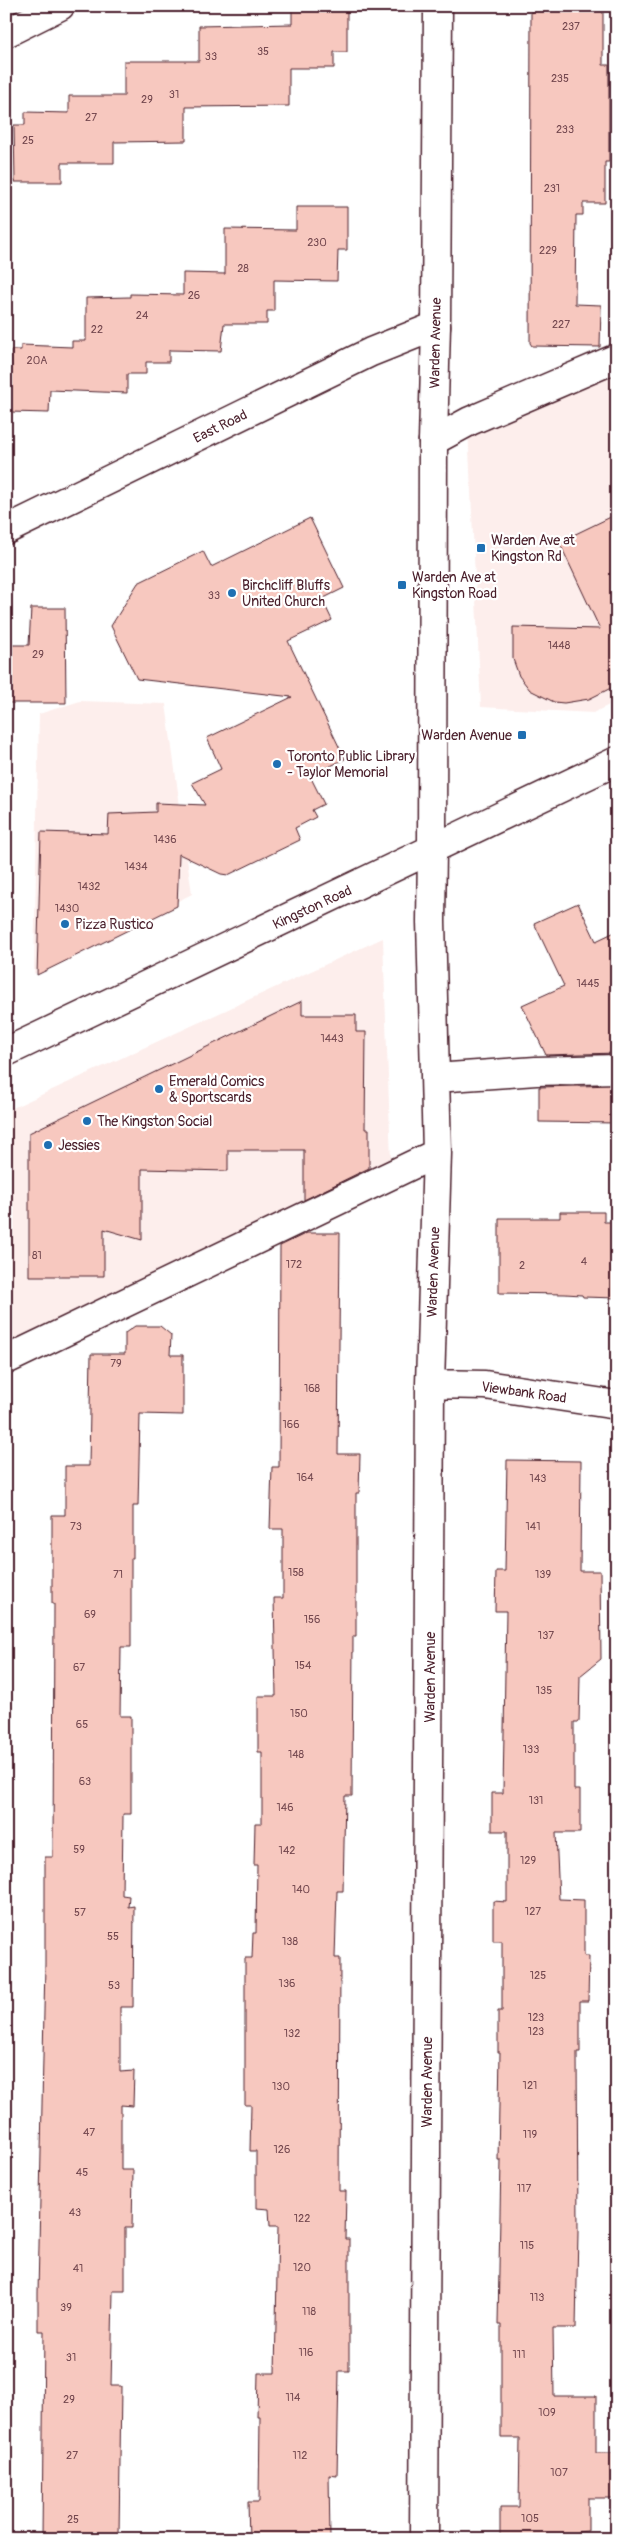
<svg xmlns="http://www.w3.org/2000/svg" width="623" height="2545" font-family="Pangolin,sans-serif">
  <rect width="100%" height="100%" fill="#fff"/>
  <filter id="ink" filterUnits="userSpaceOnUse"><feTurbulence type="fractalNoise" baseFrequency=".02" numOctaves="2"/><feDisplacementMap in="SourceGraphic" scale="10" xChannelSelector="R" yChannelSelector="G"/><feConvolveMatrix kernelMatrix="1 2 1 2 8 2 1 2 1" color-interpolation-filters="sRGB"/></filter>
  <g filter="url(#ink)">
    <!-- built -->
    <path fill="#fdeeec" d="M617 345V701L593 713 481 707 467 406Z
      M80 701 166 704 192 894 34 974 39 714Z
      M383 938 391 1160 6 1347V1111Z"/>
    <!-- building -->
    <path fill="#f7c8bf" stroke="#4a1f2b" d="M292 6H347V52H334V68H289V106L186 107V141L114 142V163H62V182H15L14 125H25V112L69 113V96H124V61H199V26L292 24Z
      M531 11H603V65H609V162H605V203H583V215H576L575 304 601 305 600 347 532 346 530 343Z
      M296 207H347V250H338L337 281 274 280V311H267V324H224L221 351 169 350V362H146V374H127V393L50 390 49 413 10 412 11 350H21V345L72 347V341H86V298L130 297V294L183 295V273L225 274V229L296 230Z
      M617 514V685L589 699 564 703 554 702 530 690 519 676 513 659V627L600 629 559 542Z
      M310 518 344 588 322 599 332 620 288 641 345 759 310 776 324 804 312 810 316 817 295 828 300 840 228 875 221 874 179 854 177 906 37 975 41 832 108 834 109 814 156 812V803L205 805 192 783 221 769 207 738 292 697 137 679 111 626 138 583 203 551 211 567Z
      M31 608H65L66 703H6V645H29Z
      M578 903 596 941 617 931V1053L546 1055 522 1005 564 986 534 923Z
      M302 1001V1015H356V1032H366L365 1129H369V1168L304 1200V1150H228V1171L142 1169V1240L104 1229V1276H29V1133Z
      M617 1085V1123L539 1122V1087Z
      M560 1212H604V1222H617V1298L583 1297 582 1295 565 1294 499 1293V1218H560Z
      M307 1233H340L338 1454H360L359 1493H356V1636H353L352 1796H345L343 1891H337L335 1958H340L339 2191H346L345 2239H349V2371H339L337 2476 329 2475 330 2539H249L248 2502H259L260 2417H257L258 2373H275L278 2226H270L269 2209 256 2208V2151H250L251 2105H245V1958H252L253 1933H256L257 1865H254L255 1823H262V1752H258V1696H276L274 1598H283V1529H270L272 1467H279L280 1246Z
      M135 1326H160L171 1335 170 1355H183V1415L140 1414 138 1506H133V1558H131V1647H121L120 1716H131V1814H123L122 1895 129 1896 128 1907 134 1906 133 2007H120V2072L134 2071 133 2106 121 2105V2170H133L132 2228H125V2291H113L111 2386H121L119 2534 101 2533V2539H42L44 2331H38V2293L45 1964V1857H53L54 1604H52V1515H65V1466H89L91 1354H125V1333Z
      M507 1460 581 1461 580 1571H600L601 1659 580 1676 579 1722H574V1790H580V1833H556L559 1899 584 1900V1956H589L588 2001H580V2052H577L578 2232 576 2328H553L554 2396H596V2453H617V2498H588V2531L577 2532V2539H500V2507H519L520 2438H501V2325H498L501 2160H498L500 2052H498V2011H502V1941H493V1901L507 1902V1831H492V1793H503L506 1611H495L496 1571H505Z"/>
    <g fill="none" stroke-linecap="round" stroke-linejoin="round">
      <defs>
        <path id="minor" d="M6 33 60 6
          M433 441 470 421 617 358
          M6 530 371 352 436 326
          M435 1078 536 1071 617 1069
          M6 1360 437 1153
          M430 1384 485 1385 617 1405
          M424 2539 430 1384 437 1153 431 921 432 850"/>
        <path id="major" d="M432 850 433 441 436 326 438 6
          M6 1052 617 761"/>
      </defs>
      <!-- minor casing -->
      <use href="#minor" stroke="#4a1f2b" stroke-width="31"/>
      <!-- major casing -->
      <use href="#major" stroke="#4a1f2b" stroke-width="31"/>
      <!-- minor -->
      <use href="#minor" stroke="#fff" stroke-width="28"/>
      <!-- major -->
      <use href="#major" stroke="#fff" stroke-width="28"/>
    </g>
  </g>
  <!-- markers -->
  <g fill="#1f6fb2" stroke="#fff" stroke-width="2">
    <rect x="476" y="543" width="10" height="10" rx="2.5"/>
    <rect x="397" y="580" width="10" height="10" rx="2.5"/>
    <circle cx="232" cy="593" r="5"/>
    <rect x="517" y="730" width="10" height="10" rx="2.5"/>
    <circle cx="277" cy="764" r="5"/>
    <circle cx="65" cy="924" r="5"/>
    <circle cx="159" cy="1089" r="5"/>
    <circle cx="87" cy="1121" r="5"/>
    <circle cx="48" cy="1145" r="5"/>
  </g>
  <g text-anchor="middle" stroke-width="4.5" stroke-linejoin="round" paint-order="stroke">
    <!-- number labels -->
    <g font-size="11" fill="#754950">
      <text x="571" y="30">237</text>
      <text x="263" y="55">35</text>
      <text x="211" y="60">33</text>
      <text x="560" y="82">235</text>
      <text x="174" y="98">31</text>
      <text x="147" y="103">29</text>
      <text x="91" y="121">27</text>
      <text x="565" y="133">233</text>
      <text x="28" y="144">25</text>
      <text x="552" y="192">231</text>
      <text x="317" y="246">230</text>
      <text x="548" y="254">229</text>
      <text x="243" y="272">28</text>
      <text x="194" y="299">26</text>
      <text x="142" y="319">24</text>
      <text x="561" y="328">227</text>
      <text x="97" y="333">22</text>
      <text x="37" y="364">20A</text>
      <text x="214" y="599">33</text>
      <text x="559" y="649">1448</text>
      <text x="38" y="658">29</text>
      <text x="165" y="843">1436</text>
      <text x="136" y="870">1434</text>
      <text x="89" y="890">1432</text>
      <text x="67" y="912">1430</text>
      <text x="588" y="987">1445</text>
      <text x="332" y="1042">1443</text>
      <text x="37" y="1259">81</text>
      <text x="584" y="1265">4</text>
      <text x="294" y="1268">172</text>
      <text x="522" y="1269">2</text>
      <text x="116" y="1367">79</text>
      <text x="312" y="1392">168</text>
      <text x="291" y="1428">166</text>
      <text x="305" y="1481">164</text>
      <text x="538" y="1482">143</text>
      <text x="76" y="1530">73</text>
      <text x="533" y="1530">141</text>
      <text x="296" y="1576">158</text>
      <text x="118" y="1578">71</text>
      <text x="543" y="1578">139</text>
      <text x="90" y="1618">69</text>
      <text x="312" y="1623">156</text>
      <text x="546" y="1639">137</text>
      <text x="303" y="1669">154</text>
      <text x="79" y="1671">67</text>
      <text x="544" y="1694">135</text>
      <text x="299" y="1717">150</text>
      <text x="82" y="1728">65</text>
      <text x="531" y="1753">133</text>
      <text x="296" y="1758">148</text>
      <text x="85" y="1785">63</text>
      <text x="536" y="1804">131</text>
      <text x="285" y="1811">146</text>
      <text x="79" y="1853">59</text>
      <text x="287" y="1854">142</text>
      <text x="528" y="1864">129</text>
      <text x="301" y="1893">140</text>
      <text x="533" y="1915">127</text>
      <text x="80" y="1916">57</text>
      <text x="113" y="1940">55</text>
      <text x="290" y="1945">138</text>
      <text x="538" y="1979">125</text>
      <text x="287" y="1987">136</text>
      <text x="114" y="1989">53</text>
      <text x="536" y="2021">123</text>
      <text x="536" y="2035">123</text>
      <text x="292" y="2037">132</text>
      <text x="530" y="2089">121</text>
      <text x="281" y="2090">130</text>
      <text x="89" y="2136">47</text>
      <text x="530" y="2138">119</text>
      <text x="282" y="2153">126</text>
      <text x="82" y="2176">45</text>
      <text x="524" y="2192">117</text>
      <text x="75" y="2216">43</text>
      <text x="302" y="2222">122</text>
      <text x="527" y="2249">115</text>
      <text x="302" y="2271">120</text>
      <text x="78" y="2272">41</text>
      <text x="537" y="2301">113</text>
      <text x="66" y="2311">39</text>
      <text x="309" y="2315">118</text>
      <text x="306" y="2356">116</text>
      <text x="519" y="2358">111</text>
      <text x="71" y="2361">31</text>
      <text x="293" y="2401">114</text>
      <text x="69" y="2403">29</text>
      <text x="547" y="2416">109</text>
      <text x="72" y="2459">27</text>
      <text x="300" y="2459">112</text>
      <text x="559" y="2476">107</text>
      <text x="530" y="2522">105</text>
      <text x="73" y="2523">25</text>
    </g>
    <!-- street labels -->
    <g font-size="14" fill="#4a1f2b" stroke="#fff">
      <text transform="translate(435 343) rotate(-89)" y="5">Warden Avenue</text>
      <text transform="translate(220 426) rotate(-26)" y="5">East Road</text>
      <text transform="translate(312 907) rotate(-25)" y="5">Kingston Road</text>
      <text transform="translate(433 1272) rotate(-88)" y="5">Warden Avenue</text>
      <text transform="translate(524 1392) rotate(8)" y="5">Viewbank Road</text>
      <text transform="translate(430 1677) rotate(-90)" y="5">Warden Avenue</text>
      <text transform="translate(427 2082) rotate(-90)" y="5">Warden Avenue</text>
    </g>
    <!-- poi labels -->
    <g font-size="14" fill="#4a1f2b" stroke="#fff" text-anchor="start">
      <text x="491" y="545">Warden Ave at<tspan x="491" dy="16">Kingston Rd</tspan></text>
      <text x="412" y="582">Warden Ave at<tspan x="412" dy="16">Kingston Road</tspan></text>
      <text x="242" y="590">Birchcliff Bluffs<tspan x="242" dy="16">United Church</tspan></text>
      <text x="512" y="740" text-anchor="end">Warden Avenue</text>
      <text x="287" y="761">Toronto Public Library<tspan x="287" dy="16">- Taylor Memorial</tspan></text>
      <text x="75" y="929">Pizza Rustico</text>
      <text x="169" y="1086">Emerald Comics<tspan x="169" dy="16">&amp; Sportscards</tspan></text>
      <text x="97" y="1126">The Kingston Social</text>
      <text x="58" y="1150">Jessies</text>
    </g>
  </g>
  <!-- margin -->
  <rect width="623" height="2545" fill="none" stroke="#fff" stroke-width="25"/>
  <rect x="12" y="12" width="598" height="2520" fill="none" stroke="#4a1f2b" stroke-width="2" filter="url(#ink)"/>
</svg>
